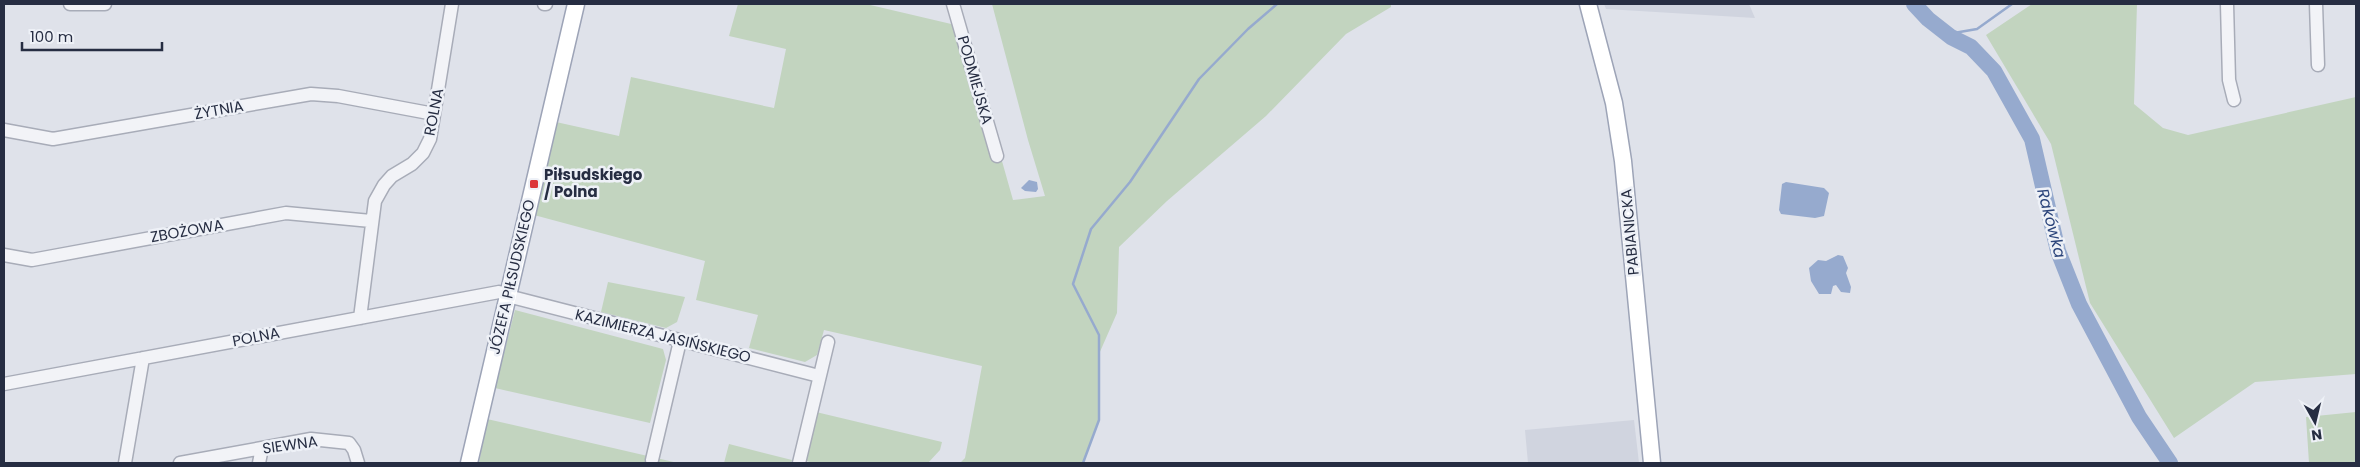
<svg xmlns="http://www.w3.org/2000/svg" width="2360" height="467" font-family="Poppins,sans-serif">
  <rect width="100%" height="100%" fill="#dfe2ea"/>
  <!-- built -->
  <path fill="#d0d4df" d="M1604 4H1749L1755 18 1606 9Z
    M1634 420 1639 463H1528L1525 430Z"/>
  <!-- green -->
  <path fill="#c2d4bf" d="M738 4H866L964 27 1013 200 1045 196 1028 140 992 4H1391V7L1346 34 1266 116 1167 201 1119 247 1117 313 1099 354V420L1083 463H960L965 458 982 366 824 330 817 355 805 362 749 348 758 315 696 300 705 261 534 215 556 122 619 136 631 77 774 108 786 49 729 36Z
    M2032 4H2137L2134 104 2163 128 2188 135 2356 97V374L2255 382 2174 438 2090 303 2051 144 1986 35Z
    M608 282 685 297 677 322 666 328 601 312Z
    M515 310 663 349 666 360 650 423 495 388Z
    M816 412 942 442 940 450 928 463H814L806 461Z
    M2356 412V463H2309L2306 417Z
    M487 419 678 463H479Z
    M729 444 792 460 791 463H724Z"/>
  <!-- water -->
  <path fill="#96aace" d="M1029 180 1037 182 1038 189 1036 192 1025 191 1021 188Z
    M1786 182 1824 188 1829 193 1824 216 1815 218 1781 214 1779 210 1782 184Z
    M1838 255 1843 256 1848 268 1846 273 1851 287 1850 293 1841 292 1836 285 1833 286 1831 294H1819L1811 281 1809 268 1818 260 1826 261Z"/>
  <g fill="none" stroke-linecap="round" stroke-linejoin="round">
    <!-- stream -->
    <path stroke="#96aace" stroke-width="2.5" d="M1948 34 1977 29 2012 4
      M1083 463 1099 420V335L1073 284 1091 229 1130 182 1199 79 1248 29 1277 4"/>
    <!-- river -->
    <path stroke="#96aace" stroke-width="16" d="M1914 4 1928 19 1951 37 1971 47 1994 71 2032 139 2058 251 2079 304 2139 417 2170 463"/>
    <defs>
      <path id="minor" d="M70 4H105
        M544 4H546
        M953 4 997 156
        M2227 4 2229 80 2234 100
        M2316 4 2318 65
        M4 130 53 139 311 94 338 96 434 114
        M4 255 32 260 286 213 371 221
        M508 296 819 376
        M360 318 375 201 384 185 392 176 412 164 423 153 430 139 452 4
        M4 384 499 292 508 294
        M652 460 680 341
        M125 463 143 358
        M180 463 311 439 349 443 354 450 358 463
        M259 463 262 448
        M799 463 828 342"/>
      <path id="major" d="M1588 4 1614 103 1623 161 1652 463
        M469 463 576 4"/>
    </defs>
    <!-- minor casing -->
    <use href="#minor" stroke="#a8acb8" stroke-width="15"/>
    <!-- major casing -->
    <use href="#major" stroke="#9da4b7" stroke-width="19"/>
    <!-- minor -->
    <use href="#minor" stroke="#f2f3f7" stroke-width="12"/>
    <!-- major -->
    <use href="#major" stroke="#fff" stroke-width="16"/>
  </g>
  <!-- markers -->
  <rect fill="#dc363a" stroke="#eef1f7" stroke-width="2" x="529" y="179" width="10" height="10" rx="2.5"/>
  <g text-anchor="middle" stroke-width="5" stroke-linejoin="round" paint-order="stroke">
    <!-- street labels -->
    <g font-size="15" fill="#262d42" stroke="#eef1f7">
      <text transform="translate(975 80) rotate(74)" y="5">PODMIEJSKA</text>
      <text transform="translate(219 110) rotate(-10)" y="5">ŻYTNIA</text>
      <text transform="translate(434 112) rotate(-79)" y="5">ROLNA</text>
      <text transform="translate(187 231) rotate(-10)" y="5">ZBOŻOWA</text>
      <text transform="translate(1630 232) rotate(-95)" y="5">PABIANICKA</text>
      <text transform="translate(512 277) rotate(-77)" y="5">JÓZEFA PIŁSUDSKIEGO</text>
      <text transform="translate(663 336) rotate(14)" y="5">KAZIMIERZA JASIŃSKIEGO</text>
      <text transform="translate(256 337) rotate(-11)" y="5">POLNA</text>
      <text transform="translate(290 445) rotate(-8)" y="5">SIEWNA</text>
    </g>
    <!-- poi labels -->
    <g font-size="15" font-weight="bold" fill="#262d42" stroke="#eef1f7" text-anchor="start">
      <text x="544" y="180">Piłsudskiego<tspan x="544" dy="17">/ Polna</tspan></text>
    </g>
    <!-- water labels -->
    <g font-size="16" font-style="italic" fill="#2c457b" stroke="#eef1f7">
      <text transform="translate(2052 223) rotate(75)" y="6">Rakówka</text>
    </g>
  </g>
  <!-- border -->
  <rect width="2360" height="467" fill="none" stroke="#262d42" stroke-width="10"/>
  <!-- north arrow -->
  <g transform="translate(2315 422) rotate(172)" stroke="#eef1f7" stroke-width="4" paint-order="stroke">
  <path d="M0-4L9 19L0 12L-9 19Z" fill="#262d42"/>
  <text y="-8" font-size="14" font-weight="bold" text-anchor="middle" fill="#262d42">N</text>
  </g>
  <!-- scale -->
  <path d="M22 42v8h140v-8" fill="none" stroke="#262d42" stroke-width="2.5"/>
  <text x="30" y="42" font-size="15" fill="#262d42" stroke="#eef1f7" stroke-width="4" paint-order="stroke">100 m</text>
</svg>
